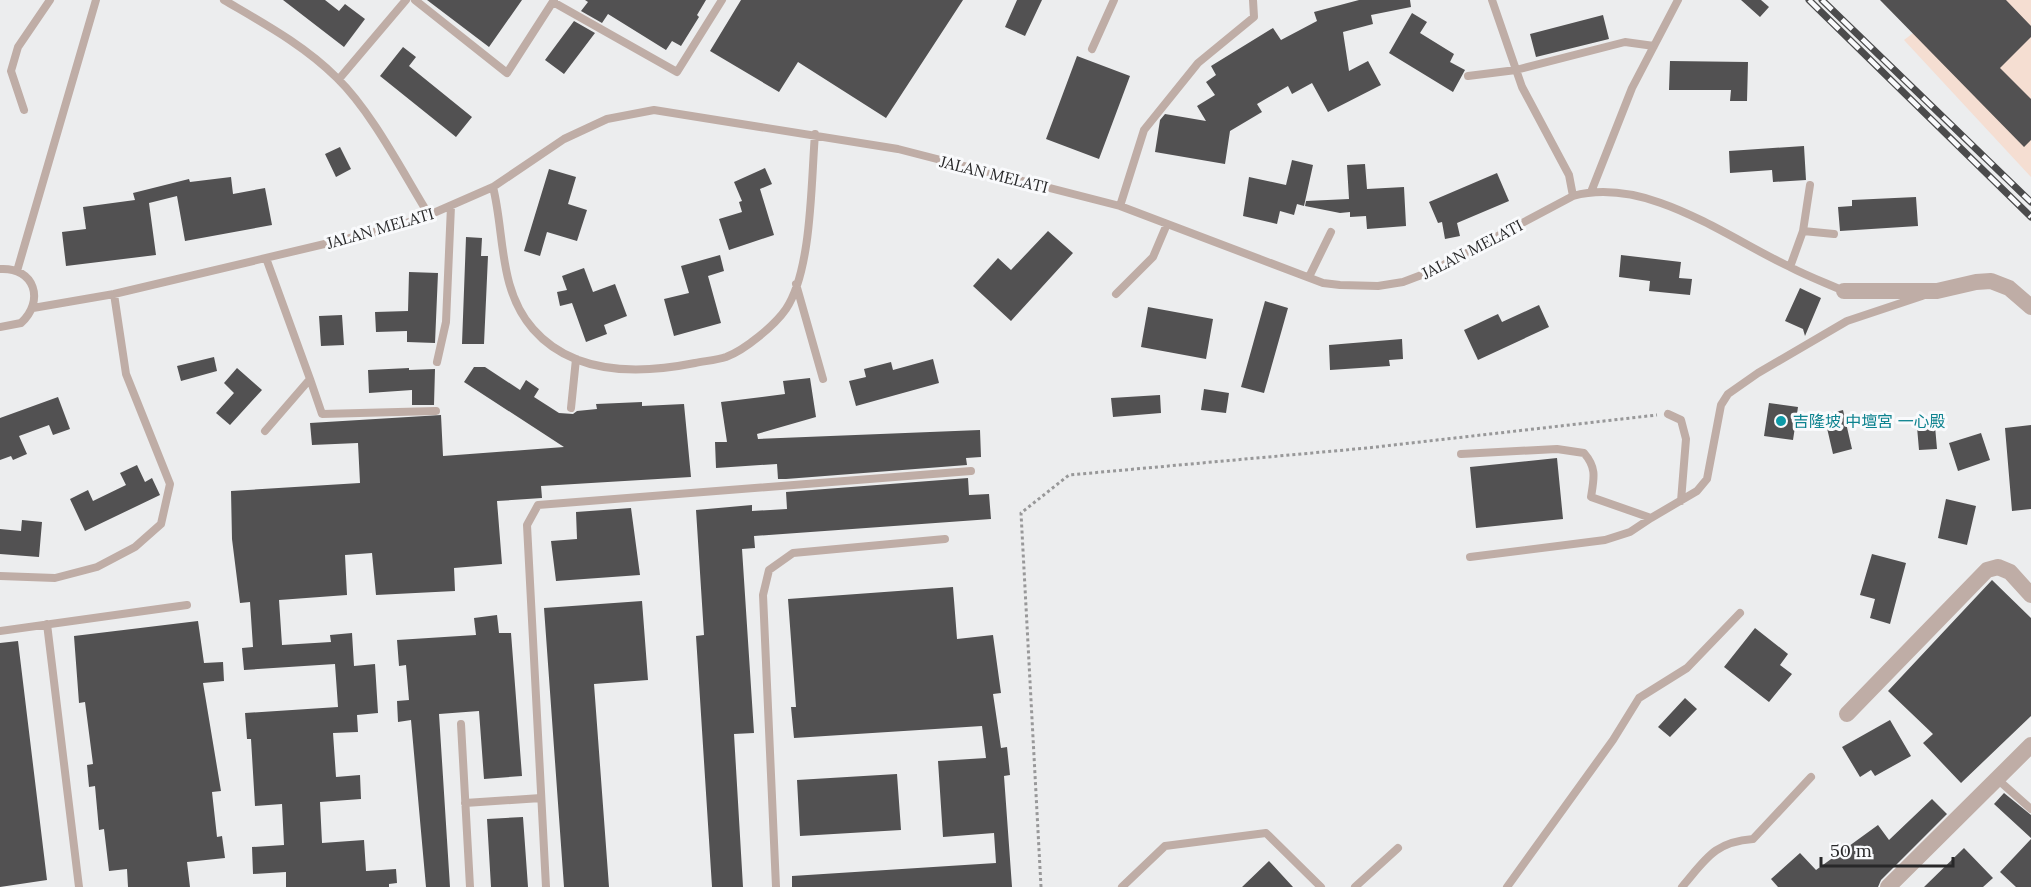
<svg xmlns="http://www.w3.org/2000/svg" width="2031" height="887" font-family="Lora,'Noto Sans SC',serif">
  <rect width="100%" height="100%" fill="#ecedee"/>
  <!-- commercial -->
  <path fill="#f5ded2" d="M1957 0H2031V177L1904 40Z"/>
  <!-- building -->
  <path fill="#525152" d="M283 0H325L339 11 345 4 365 19 344 47Z
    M427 0H522L489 47Z
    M585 0H706L697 15 699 17 681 46 672 41 666 50 608 14 602 23 581 11 588 2Z
    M741 0H963L886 118 798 62 779 92 710 51Z
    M1017 0H1042L1025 36 1005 27Z
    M1359 0H1410L1411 7 1371 15 1373 24 1343 32 1349 71 1368 61 1381 85 1328 112 1312 83 1292 94 1288 86 1257 104 1262 112 1230 131 1225 164 1155 152 1160 120 1165 114 1206 121 1197 106 1215 95 1206 82 1216 75 1211 66 1273 28 1281 40 1317 21 1314 12Z
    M1741 0H1761L1769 7 1760 17Z
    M1880 0H2006L2031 26V37L2000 68 2031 99V140L2024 147Z
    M1412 13 1427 22 1420 33 1454 54 1450 62 1465 70 1453 92 1389 53Z
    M1603 15 1609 39 1536 57 1530 34Z
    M574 21 595 33 564 74 545 60Z
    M403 47 416 57 409 66 472 117 456 137 380 76Z
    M1077 56 1130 76 1099 159 1046 139Z
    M1670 61 1748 62 1747 101H1730L1731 90H1669Z
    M1804 146 1806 180 1773 182 1772 170 1730 173 1729 151Z
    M340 147 351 169 336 177 325 154Z
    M1292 160 1313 165 1304 206 1297 204 1294 215 1280 211 1277 224 1243 216 1249 177 1286 185Z
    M1365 164 1367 189 1404 187 1406 226 1367 229 1366 216 1350 217V212L1340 213 1305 206 1306 201 1349 199 1347 165Z
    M765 168 772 184 760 189 774 235 729 250 719 219 742 212 739 202 742 201 734 182Z
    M549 169 576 177 568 204 587 210 577 241 547 232 540 256 524 251Z
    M1497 173 1509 201 1457 223 1460 236 1445 239 1442 222 1438 223 1429 202Z
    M231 177 233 194 265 188 272 225 185 241 177 196 149 203 156 255 66 266 62 232 86 229 83 207 135 200 133 193 189 179 190 182Z
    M1916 197 1918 226 1840 231 1838 207 1852 206V200Z
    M1048 231 1073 253 1011 321 973 286 998 258 1011 270Z
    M466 237 482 238 481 256H488L484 344H462Z
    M720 255 724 271 708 276 721 323 674 336 664 299 689 293 681 266Z
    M1621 255 1681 262 1679 278 1692 279 1690 295 1649 291 1650 281 1619 277Z
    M584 268 593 292 615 284 627 316 604 325 607 334 586 342 572 303 560 306 557 292 567 290 562 276Z
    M409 272 438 273 435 343 407 342V331L376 332 375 312 408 311Z
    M1800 288 1821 298 1805 336 1803 329 1785 321Z
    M1265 301 1288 308 1264 393 1241 387Z
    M1539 305 1549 327 1478 360 1464 330 1498 314 1502 322Z
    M1148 307 1213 319 1206 359 1141 347Z
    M342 315 344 345 321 346 319 316Z
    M1402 339 1403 359 1389 360 1390 366 1330 370 1329 345Z
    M214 357 217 371 181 381 177 366Z
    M933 359 939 383 856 406 849 381 866 377 864 369 891 362 893 370Z
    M474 367H485L520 390 526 380 539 389 534 397 559 413 573 414 577 411 597 409 596 404 642 402V406L684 404 691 477 541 486 542 498 497 501 502 564 454 568 455 591 376 595 372 553 345 555 347 595 279 600 282 645 331 642 330 635 352 633 354 666 375 664 378 713 357 715 358 732 333 733 336 777 360 775 361 799 320 802 322 843 364 840 366 871 396 869 397 883 389 884V887H286V872L253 874 252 847 284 845 282 804 255 806 251 739H247L245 713 338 707 335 664 244 670 242 648 253 647 250 602 240 603 232 539 231 491 360 483 358 443 312 445 310 423 441 415 443 456 564 447 464 382Z
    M237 368 262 390 230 425 216 413 234 393 224 383Z
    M409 368V370L435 369 434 405H412V390L369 393 368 370Z
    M810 378 816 417 757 434 758 439 980 430 981 457 966 458 967 465 786 479H778L777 464 716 468 715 442H727L721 402 785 394 783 381Z
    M1204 389 1229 393 1226 413 1201 410Z
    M1160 395 1161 413 1113 417 1111 398Z
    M58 397 70 429 53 435 49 425 19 436 27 454 13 460 11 456 0 460V418Z
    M1769 403 1798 407 1793 440 1764 436Z
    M1843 410 1852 449 1833 454 1824 415Z
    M2031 425V509L2012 511 2005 428Z
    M1935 426 1937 449 1919 450 1917 427Z
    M1981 433 1990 460 1958 471 1949 443Z
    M1557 458 1563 519 1476 528 1470 467Z
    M137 465 145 482 152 478 160 495 85 531 70 499 88 490 93 501 126 485 120 473Z
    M968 478 969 495 989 494 991 519 754 536 755 548 742 549 754 733 734 734 743 887H712L696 636 704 635 696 510 752 505V511L787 509 786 492Z
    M1946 499 1976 506 1967 545 1938 538Z
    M631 508 640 575 556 581 551 541 577 539 576 512Z
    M22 520 42 522 39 557 0 554V529L21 531Z
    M1872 554 1906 563 1890 624 1870 618 1875 599 1860 595Z
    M1992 580 2031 618V716L1961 783 1923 743 1933 734 1888 691Z
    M953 587 957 639 993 635 1001 693 993 694 1001 748 1007 747 1010 775 1004 776 1012 887H792V876L996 863 994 833 943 837 938 761 986 758 982 726 794 738 791 707H796L788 599Z
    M642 601 648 680 594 684 609 887H564L544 608Z
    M497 615 499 633H511L522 776 484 779 479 711 439 714 450 887H426L411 720 398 722 397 701 409 700 406 665 399 666 397 640 476 635 474 618Z
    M198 621 204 663 223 662 224 681 203 683 221 791 212 792 217 837 222 836 225 858 187 862 190 887H128L127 869 109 871 104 829 99 830 95 786 89 787 87 765 93 764 85 702 79 703 74 636Z
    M1755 628 1788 654 1780 665 1792 674 1769 702 1724 667Z
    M18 641 47 880 0 887V643Z
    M1685 698 1697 709 1670 737 1658 727Z
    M1890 720 1911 756 1875 776 1871 770 1860 777 1842 747Z
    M897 774 901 830 800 836 797 780Z
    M2004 793 2031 815V838L1994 804Z
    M1932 799 1947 814 1881 880 1878 887H1778L1771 879 1800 853 1816 870 1878 825 1889 840Z
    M523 817 528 887H491L487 819Z
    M2031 839V887H2016L2000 872Z
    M1964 848 1993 878 1983 887H1924Z
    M1269 861 1293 887H1242Z"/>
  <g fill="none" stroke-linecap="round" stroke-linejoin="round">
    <!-- path -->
    <path stroke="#989899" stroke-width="3" stroke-dasharray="3 3" stroke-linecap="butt" d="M1041 887 1021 513 1069 475 1367 448 1657 415"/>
    <!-- service -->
    <path stroke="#bfada6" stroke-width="8" d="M224 0C263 23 304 45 337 78 372 112 403 173 429 215
      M415 0 507 73 554 0
      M1492 0 1522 87 1569 175 1573 196
      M553 2 677 72 722 0
      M1092 49 1114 0
      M1468 76 1516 70 1625 42 1654 46
      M339 79 406 0
      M24 110 11 71 18 47 50 0
      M493 187C505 235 498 289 533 329 573 375 640 374 695 363 705 361 717 360 726 357 745 350 775 325 786 309 812 270 811 182 815 134
      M1591 192 1632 88 1678 0
      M1120 206 1144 130 1198 63 1254 17 1253 0
      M1803 231 1834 234
      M1790 267 1803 231 1810 185
      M0 269C35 267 45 301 21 323L0 327
      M17 271 96 0
      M1309 277 1331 232
      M796 284 823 379
      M1116 294 1153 257 1167 224
      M33 308 114 294 392 228 429 215 493 187 564 139 607 119 654 110 898 149 1120 206 1323 283 1340 285 1378 286 1403 282 1432 271 1573 196C1647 176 1726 237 1790 267 1807 276 1826 283 1844 291
      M437 362 446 322 451 206
      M310 379 322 414 436 411
      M571 408 576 359
      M1668 414 1681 420 1686 439 1681 501
      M265 431 310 379 266 258
      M1461 454 1557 449 1584 453C1597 468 1594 478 1591 497L1651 518 1697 491 1707 479 1721 405 1728 394 1758 373 1847 321 1922 296
      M1470 557 1605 540 1630 532 1651 518
      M0 576 55 578 97 567 135 547 161 524 170 484 126 374 114 294
      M47 624 79 887
      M0 631 187 605
      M461 724 470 887
      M1996 778 2031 809
      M465 803 541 798
      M546 887 527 525 538 505 971 471
      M776 887 763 595 769 570 793 553 945 539
      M1122 887 1165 846 1266 833 1321 887
      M1355 887 1398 848
      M1507 887 1613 740 1639 698 1687 668 1740 613
      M1682 887C1706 859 1714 842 1753 839L1811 777"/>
    <!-- minor -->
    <path stroke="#bfada6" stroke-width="16" d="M1844 291H1937L1976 282 1991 281 2009 288 2031 307
      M1847 714 1987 570 1998 567 2010 572 2031 595
      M1888 887 2031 745"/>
    <defs>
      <path id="rail" d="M1809 0 2031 217
        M1822 0 2031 202"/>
    </defs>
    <!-- rail casing -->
    <use href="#rail" stroke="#4b4b4c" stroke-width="7"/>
    <!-- rail -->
    <use href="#rail" stroke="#f9fafc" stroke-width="4.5" stroke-dasharray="14" stroke-linecap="butt"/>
  </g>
  <!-- markers -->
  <circle fill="#0f9aa8" stroke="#f9fafc" stroke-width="2" cx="1781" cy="421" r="6"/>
  <g text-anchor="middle" stroke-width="6" stroke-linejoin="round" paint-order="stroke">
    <!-- street labels -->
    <g font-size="16" fill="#282829" stroke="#f9fafc">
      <text transform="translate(994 174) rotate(14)" y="6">JALAN MELATI</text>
      <text transform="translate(380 228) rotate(-16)" y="6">JALAN MELATI</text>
      <text transform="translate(1472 249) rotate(-27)" y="6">JALAN MELATI</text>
    </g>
    <!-- culture labels -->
    <g font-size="16" fill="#0d838f" stroke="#f9fafc" text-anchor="start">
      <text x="1793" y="427">吉隆坡 中壇宮 一心殿</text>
    </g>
  </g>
  <!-- scale -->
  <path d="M1821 857v9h132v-9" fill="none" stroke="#282829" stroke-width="3"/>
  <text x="1830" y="857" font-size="18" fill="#282829" stroke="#f9fafc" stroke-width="4.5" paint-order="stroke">50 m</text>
</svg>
